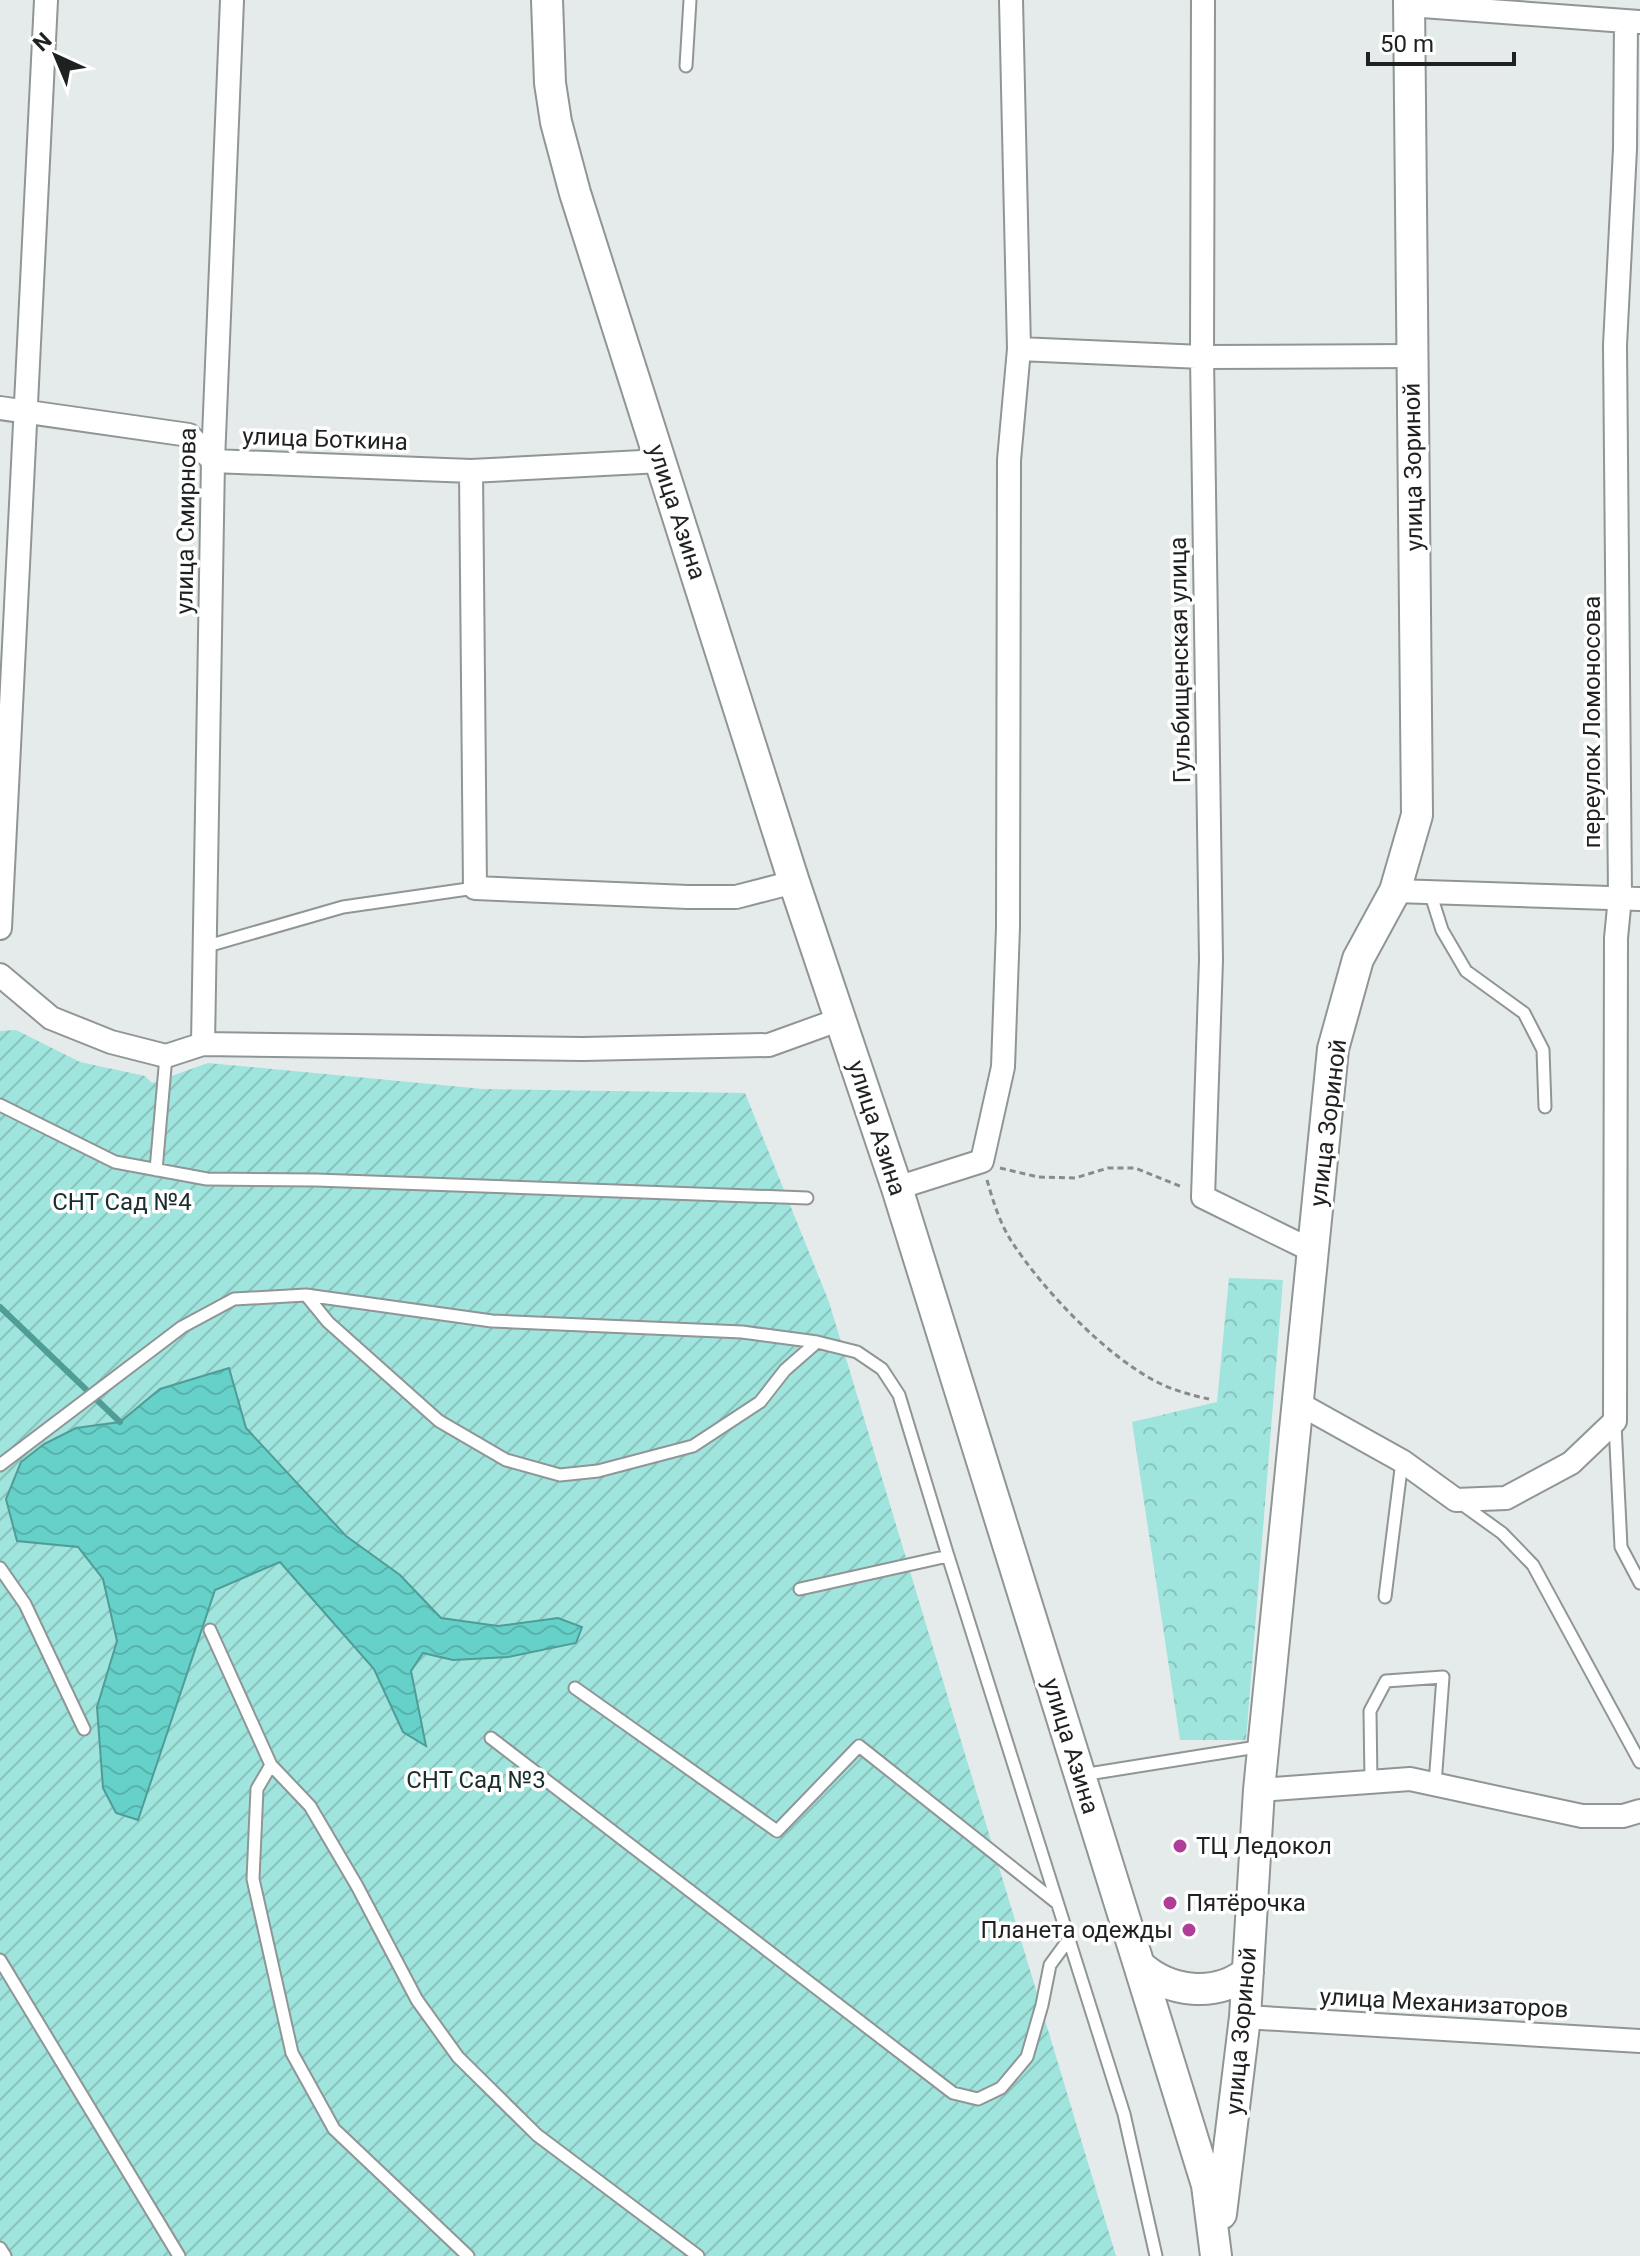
<svg xmlns="http://www.w3.org/2000/svg" width="1640" height="2256" font-family="Roboto,sans-serif">
  <defs>
    <pattern id="forest-crowns" width="20" height="18" patternUnits="userSpaceOnUse" patternTransform="scale(2)"><rect width="20" height="18" fill="#9fe4dd"/><path d="M2 6a3 3 0 1 1 6 0M12 15a3 3 0 1 1 6 0" fill="none" stroke="#88c3bd"/></pattern>
    <pattern id="garden-furrows" width="10" height="10" patternUnits="userSpaceOnUse" patternTransform="scale(2)"><rect width="10" height="10" fill="#9fe4dd"/><path d="M-1 1l2-2M0 10L10 0M9 11l2-2" fill="none" stroke="#88c3bd"/></pattern>
    <pattern id="water-waves" width="16" height="10" patternUnits="userSpaceOnUse" patternTransform="scale(2)"><rect width="16" height="10" fill="#65d1c8"/><path d="M0 5q4-4 8 0t8 0" fill="none" stroke="#57b3ac"/></pattern>
  </defs>
  <rect width="100%" height="100%" fill="#e4ebea"/>
  <!-- forest -->
  <path fill="url(#forest-crowns)" d="M1229 1278 1283 1280 1246 1740H1180L1132 1422 1217 1402Z"/>
  <!-- garden -->
  <path fill="url(#garden-furrows)" d="M16 1030 80 1062 145 1076 152 1083 208 1063 483 1089 745 1093 829 1302 1116 2256H0V1031Z"/>
  <!-- water -->
  <path fill="url(#water-waves)" stroke="#509c96" stroke-width="2" d="M229 1368 246 1428 346 1536 400 1575 441 1618 498 1626 558 1618 582 1627 576 1643 508 1657 453 1660 423 1653 411 1671 426 1746 403 1732 374 1669 280 1562 215 1590 138 1820 116 1813 103 1788 97 1707 117 1641 103 1579 78 1547 17 1541 6 1499 21 1462 44 1444 76 1428 120 1422 160 1389Z"/>
  <g fill="none" stroke-linecap="round" stroke-linejoin="round">
    <!-- stream -->
    <path stroke="#509c96" stroke-width="6" d="M0 1307 120 1422"/>
    <defs>
      <path id="service" d="M686 66 690 0
        M1430 892 1442 930 1466 971 1524 1013 1543 1050 1545 1107
        M204 947 343 907 475 888
        M0 1105 115 1162 207 1179 316 1180 807 1198
        M156 1170 166 1056
        M306 1295 328 1322 439 1421 506 1460 560 1475 598 1471 693 1446 760 1402 785 1370 817 1342
        M1615 1424 1621 1547 1640 1583
        M0 1465 182 1327 234 1299 306 1295 492 1321 742 1332 817 1342 857 1352 882 1369 899 1395 948 1556
        M1459 1502 1502 1533 1533 1565 1640 1762
        M0 1568 25 1604 84 1729
        M800 1589 948 1556 1124 2114 1156 2256
        M1385 1597 1402 1461
        M210 1630 271 1765 257 1789 253 1879 292 2053 334 2129 468 2256
        M575 1688 777 1831 859 1746 1057 1903
        M491 1738 953 2093 978 2099 1001 2088 1027 2057 1042 2005 1050 1965 1069 1939
        M271 1765 310 1806 357 1886 417 2000 458 2057 537 2135 698 2256
        M1082 1775 1263 1746
        M1371 1782 1370 1711 1386 1681 1443 1677 1435 1784
        M0 1960 179 2256
        M0 2248 5 2256"/>
      <path id="minor" d="M1203 0 1202 357 1211 960 1203 1197 1313 1251
        M1409 5 1639 22
        M1019 349 1202 357 1412 356
        M0 408 189 435 213 461 471 471 661 461
        M471 471 475 888 688 897H736L794 882
        M1395 891 1640 899
        M0 928 46 0
        M0 975 51 1018 111 1042 166 1056 203 1044 583 1049 769 1045 841 1019
        M203 1044 213 461 232 0
        M897 1188 982 1161 1003 1067 1008 927 1009 460 1019 349 1011 0
        M1298 1403 1402 1461 1456 1500 1506 1498 1571 1463 1615 1421 1616 938 1620 897 1615 345 1625 149 1626 22
        M1259 1790 1410 1779 1582 1816H1623L1640 1811
        M1245 2017 1640 2041"/>
      <path id="secondary" d="M547 0 550 83 556 122 575 193 794 882 897 1188 1139 1965 1207 2185 1216 2256
        M1139 1965C1169 1993 1216 1998 1248 1972
        M1221 2214 1245 2017 1259 1790 1333 1049 1358 959 1395 891 1417 815 1409 0"/>
    </defs>
    <!-- service casing -->
    <use href="#service" stroke="#8f9695" stroke-width="15"/>
    <!-- minor casing -->
    <use href="#minor" stroke="#8f9695" stroke-width="26"/>
    <!-- secondary casing -->
    <use href="#secondary" stroke="#8f9695" stroke-width="34"/>
    <!-- path -->
    <path stroke="#878c8b" stroke-width="3" stroke-dasharray="6 4" stroke-linecap="butt" d="M1000 1168 1038 1177 1075 1178 1108 1168H1135L1182 1187
      M987 1180C993 1201 1000 1224 1012 1242 1043 1290 1106 1356 1157 1382 1173 1390 1190 1395 1209 1399"/>
    <!-- service -->
    <use href="#service" stroke="#fff" stroke-width="11"/>
    <!-- minor -->
    <use href="#minor" stroke="#fff" stroke-width="22"/>
    <!-- secondary -->
    <use href="#secondary" stroke="#fff" stroke-width="30"/>
  </g>
  <!-- markers -->
  <g fill="#b03e98" stroke="#fff" stroke-width="3">
    <circle cx="1180" cy="1846" r="8"/>
    <circle cx="1170" cy="1903" r="8"/>
    <circle cx="1189" cy="1930" r="8"/>
  </g>
  <g text-anchor="middle" stroke-width="7" stroke-linejoin="round" paint-order="stroke">
    <!-- street labels -->
    <g font-size="24" fill="#1e2120" stroke="#fff">
      <text transform="translate(325 439) rotate(2)" y="8">улица Боткина</text>
      <text transform="translate(1413 467) rotate(-91)" y="8">улица Зориной</text>
      <text transform="translate(677 512) rotate(72)" y="8">улица Азина</text>
      <text transform="translate(186 521) rotate(-89)" y="8">улица Смирнова</text>
      <text transform="translate(1180 660) rotate(-91)" y="8">Гульбищенская улица</text>
      <text transform="translate(1592 722) rotate(-90)" y="8">переулок Ломоносова</text>
      <text transform="translate(1328 1123) rotate(-83)" y="8">улица Зориной</text>
      <text transform="translate(877 1128) rotate(72)" y="8">улица Азина</text>
      <text transform="translate(1071 1746) rotate(73)" y="8">улица Азина</text>
      <text transform="translate(1444 2003) rotate(3)" y="8">улица Механизаторов</text>
      <text transform="translate(1241 2031) rotate(-85)" y="8">улица Зориной</text>
    </g>
    <!-- park labels -->
    <g font-size="24" fill="#1a2e2c" stroke="#fff">
      <text x="122" y="1210">СНТ Сад №4</text>
      <text x="476" y="1788">СНТ Сад №3</text>
    </g>
    <!-- poi labels -->
    <g font-size="24" fill="#1e2120" stroke="#fff" text-anchor="start">
      <text x="1196" y="1854">ТЦ Ледокол</text>
      <text x="1186" y="1911">Пятёрочка</text>
      <text x="1173" y="1938" text-anchor="end">Планета одежды</text>
    </g>
  </g>
  <!-- north arrow -->
  <g transform="translate(56 56) rotate(316)" stroke="#ffffff" stroke-width="6" paint-order="stroke">
  <path d="M0-6L14 30L0 20L-14 30Z" fill="#1e2120"/>
  <text y="-12" font-size="22" font-weight="bold" text-anchor="middle" fill="#1e2120">N</text>
  </g>
  <!-- scale -->
  <path d="M1368 52v12h146v-12" fill="none" stroke="#1e2120" stroke-width="4"/>
  <text x="1380" y="52" font-size="24" fill="#1e2120" stroke="#ffffff" stroke-width="6" paint-order="stroke">50 m</text>
</svg>
